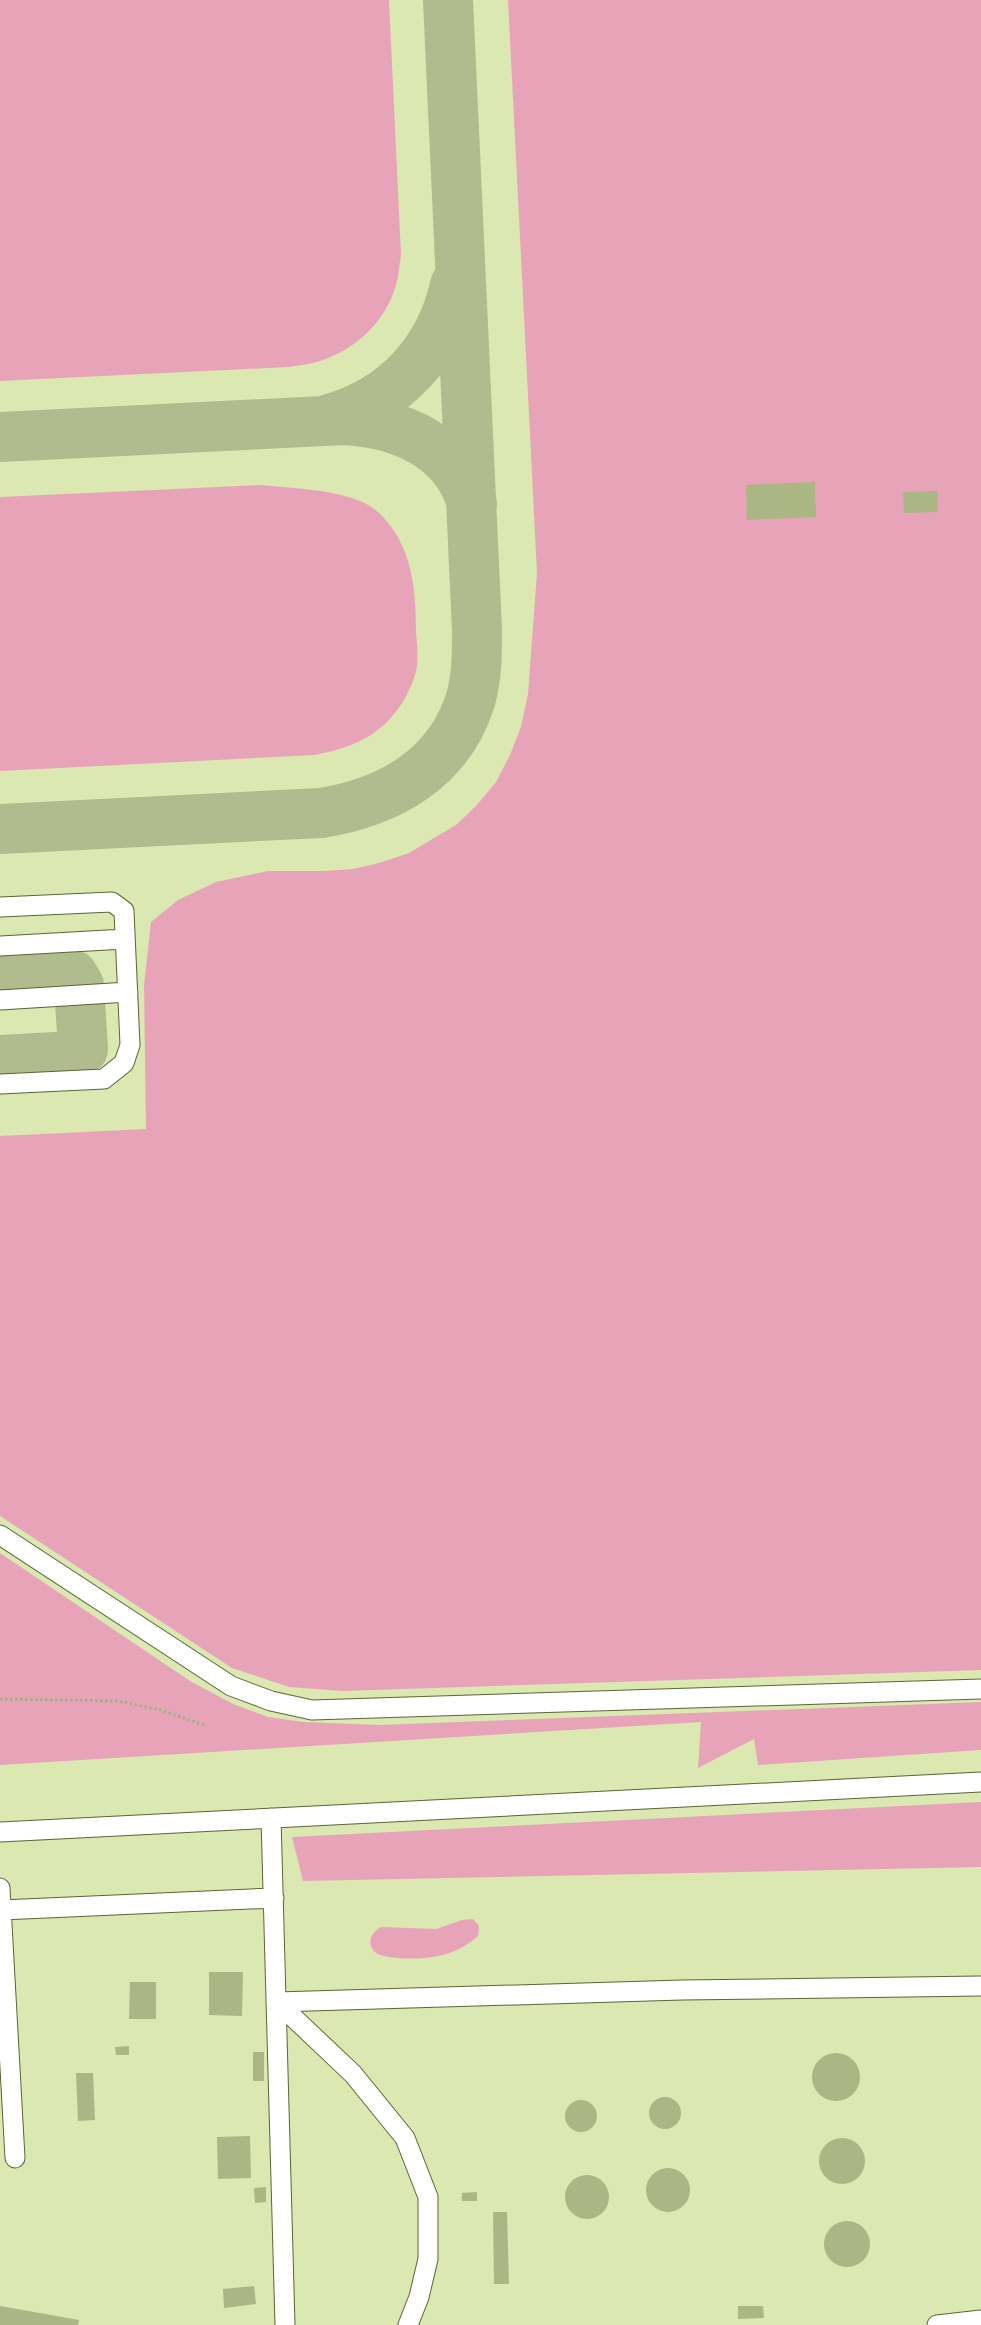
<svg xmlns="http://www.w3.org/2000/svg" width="981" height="2325" font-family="'PT Sans Narrow',sans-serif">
  <rect width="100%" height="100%" fill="#dbe8b2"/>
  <!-- green -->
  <path fill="#e7a4b9" d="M0 0H389L401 255C399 265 399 275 396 285 386 321 357 348 323 360 313 364 300 365 289 367L0 381Z
    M508 0H981V1670L343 1691 289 1687 232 1668 0 1516V1136L146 1129 144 985 151 922 178 900 216 882 268 871H325L353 869 379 863 409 853 456 825 476 806 496 782 510 755 521 727 528 694 537 573Z
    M261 485C294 489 353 489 378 512 412 543 416 589 416 632 417 643 418 655 417 666 415 681 404 703 394 714 374 739 346 749 315 755L0 771V497Z
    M0 1553 190 1681 233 1704 268 1717 304 1722 380 1725 981 1702V1750L758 1765 754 1739 698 1768 701 1722 0 1765Z
    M981 1802V1867L303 1881 292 1837Z
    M473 1919 479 1926 478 1936C455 1957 427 1960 397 1958 391 1957 384 1957 378 1954 365 1946 370 1933 381 1927L436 1929 462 1920Z"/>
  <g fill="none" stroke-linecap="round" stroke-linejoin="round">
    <!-- taxiway -->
    <path stroke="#b0bb8e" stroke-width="50" d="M329 419C395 401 441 351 455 285
      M0 437 344 420C400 423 456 446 472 504
      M0 829 321 813C390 802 450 768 471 698 477 676 477 653 477 630L448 0
      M0 973 62 970 73 975 79 985 83 1049 73 1056 0 1060"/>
  </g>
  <!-- building -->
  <path fill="#aab683" d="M815 482 816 517 747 520 746 485Z
    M937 491 938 512 904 513 903 492Z
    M209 1972H243L242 2016 209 2015Z
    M130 1982H156V2019H129Z
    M129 2046V2055H116L115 2047Z
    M253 2052H264V2081H253Z
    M812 2077a24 24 0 1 1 48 0a24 24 0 1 1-48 0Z
    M76 2073H93L95 2120 78 2121Z
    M649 2113a16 16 0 1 1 32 0a16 16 0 1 1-32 0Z
    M565 2116a16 16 0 1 1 32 0a16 16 0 1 1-32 0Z
    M250 2136 251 2178 218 2179 217 2137Z
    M819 2161a23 23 0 1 1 46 0a23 23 0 1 1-46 0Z
    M646 2190a22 22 0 1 1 44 0a22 22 0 1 1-44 0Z
    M565 2197a22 22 0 1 1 44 0a22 22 0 1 1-44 0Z
    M266 2187V2202L255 2203 254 2188Z
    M477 2192V2201H462V2193Z
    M493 2212H507L509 2284H494Z
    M824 2244a23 23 0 1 1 46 0a23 23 0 1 1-46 0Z
    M254 2286 256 2304 224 2308 223 2289Z
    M0 2306 79 2320 78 2325H0Z
    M738 2306H763L764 2318 738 2319Z"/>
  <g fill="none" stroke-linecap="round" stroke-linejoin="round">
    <defs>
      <path id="minor" d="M0 907 112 902 124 911 130 1045 124 1063 104 1079 0 1084
        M0 946 125 939
        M0 1000 128 992
        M0 1535 231 1686 271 1701 312 1710 981 1689
        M271 1818 285 2325
        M0 1832 981 1782
        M0 1888 15 2158
        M1 1910 274 1898
        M277 2002 682 1990 981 1986
        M277 2002 353 2074 405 2138 428 2197V2259L419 2297 408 2325
        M937 2325 981 2320"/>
    </defs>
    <!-- minor casing -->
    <use href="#minor" stroke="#5a6534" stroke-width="21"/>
    <!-- path -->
    <path stroke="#a5af84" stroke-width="3" stroke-dasharray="2.5 2.5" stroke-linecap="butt" d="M0 1699 117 1701 161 1710 204 1725"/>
    <!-- minor -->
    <use href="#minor" stroke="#fff" stroke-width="19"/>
  </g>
</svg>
